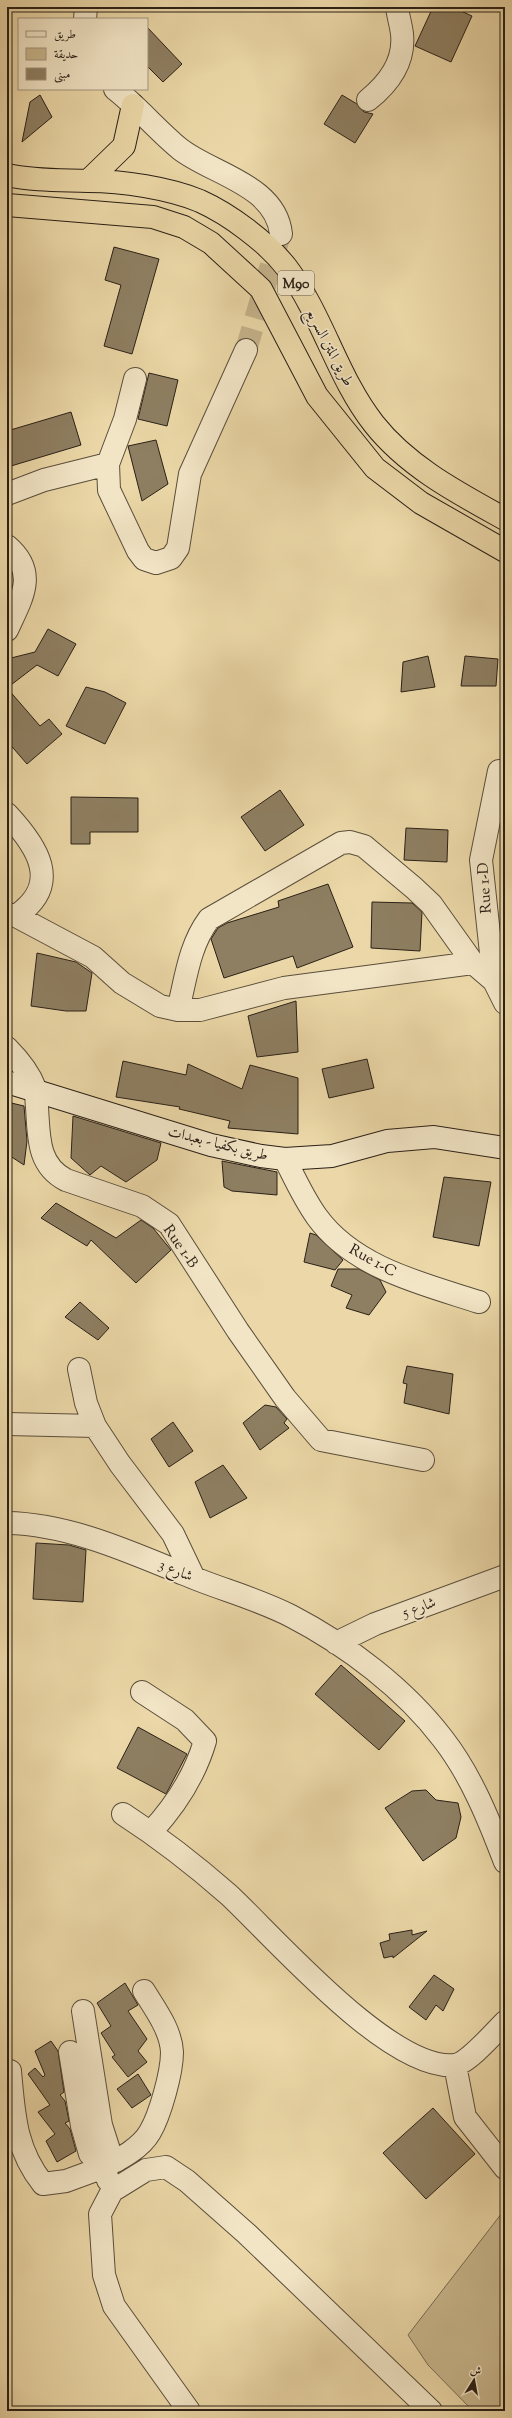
<svg xmlns="http://www.w3.org/2000/svg" width="512" height="2418" font-family="'Sorts Mill Goudy',Amiri,serif">
  <rect width="100%" height="100%" fill="#ebd7a7"/>
  <filter id="stains"><feTurbulence type="fractalNoise" baseFrequency=".005" numOctaves="4"/><feColorMatrix values="0 0 0 0 .2 0 0 0 0 .09 0 0 0 0 .02 0 0 0 .5 -.17"/></filter>
  <radialGradient id="worn" r=".72"><stop offset=".6" stop-color="#630" stop-opacity="0"/><stop offset="1" stop-color="#630" stop-opacity=".3"/></radialGradient>
  <!-- green -->
  <path fill="#cab88f" stroke="#7a6c53" d="M505 2209V2411H473L428 2365 408 2335Z"/>
  <!-- building -->
  <path fill="#8e7f62" stroke="#2a2017" d="M433 7H452L472 16 451 62 415 46Z
    M147 27 182 64 163 82 147 66Z
    M40 95 52 117 22 142 30 102Z
    M342 95 357 104 364 112 373 114 355 143 324 124Z
    M114 247 159 259 132 354 104 346 121 285 105 280Z
    M149 373 178 380 167 426 138 419Z
    M71 412 81 445 11 466 7 453V431Z
    M156 440 168 484 142 501 128 446Z
    M48 629 76 644 58 676 37 665 7 688 40 726 49 719 62 734 27 764 7 741V659L35 652Z
    M428 656 435 687 401 692 403 662Z
    M465 656 498 659 496 686H461Z
    M86 687 105 692 126 703 105 744 66 726Z
    M280 790 304 825 265 851 241 817Z
    M71 797 138 798V832H90V844H71Z
    M406 828 448 830 447 862 404 860Z
    M328 884 353 947 297 968 293 956 224 978 211 939 218 928 227 923 279 907 278 901Z
    M372 902 412 903 422 912 420 951 371 948Z
    M37 953 76 962 92 973 86 1011H66L31 1006Z
    M296 1001 298 1052 257 1057 248 1016Z
    M367 1059 374 1088 329 1098 322 1069Z
    M123 1061 186 1075 188 1064 242 1089 250 1065 298 1078V1134L228 1128 230 1121 179 1109 180 1107 116 1097Z
    M7 1102 24 1106 27 1141 24 1165 7 1154Z
    M73 1116 161 1143 157 1160 126 1182 101 1166 90 1175 71 1158Z
    M222 1161 277 1172V1195L232 1191 224 1187Z
    M444 1177 491 1182 479 1246 433 1237Z
    M56 1203 116 1238 141 1220 153 1228 171 1250 136 1283 91 1240 87 1246 41 1218Z
    M310 1233 316 1235 343 1260 335 1270 304 1262Z
    M338 1269H359L380 1280 386 1292 369 1315 346 1308 352 1295 331 1286Z
    M80 1302 109 1328 98 1340 65 1317Z
    M407 1366 453 1374 449 1414 404 1403 407 1384 403 1383Z
    M265 1405 276 1407 287 1419 284 1423 289 1428 260 1450 243 1423Z
    M173 1422 193 1451 169 1467 151 1439Z
    M223 1465 247 1498 210 1518 195 1482Z
    M36 1543 69 1545 86 1550 83 1602 33 1599Z
    M341 1665 405 1721 379 1750 315 1694Z
    M138 1727 187 1754 166 1794 117 1768Z
    M426 1790 436 1800 458 1803 461 1817 456 1838 423 1861 385 1808 412 1791Z
    M412 1930V1935L427 1931 393 1958V1956L384 1958 380 1943 390 1940 389 1934Z
    M434 1975 454 1989 443 2011 436 2005 426 2020 409 2007Z
    M125 1983 138 2005 128 2011 147 2039 138 2051 147 2062 128 2077 112 2057 115 2055 101 2033 111 2026 97 2003Z
    M51 2041 58 2051 64 2092 60 2095 65 2101 69 2121 65 2123 70 2129 76 2151 57 2162 46 2141 55 2134 38 2112 50 2105 28 2074 35 2068 43 2077 45 2075 35 2051Z
    M138 2074 151 2095 132 2108 117 2089Z
    M433 2108 475 2154 426 2199 383 2153Z"/>
  <g fill="none" stroke-linecap="round" stroke-linejoin="round">
    <!-- street-tunnel -->
    <path stroke="#c4b28a" stroke-width="22" stroke-dasharray="22 11" stroke-linecap="butt" d="M246 350 279 238"/>
    <defs>
      <path id="street" d="M85 19 86 7
        M115 89C138 107 157 130 180 149 212 174 276 185 281 234
        M368 100C388 84 405 62 402 34 401 25 398 16 397 7
        M135 379 125 419 108 464 109 490 138 551 144 559 156 563 171 558 178 548 190 474 246 350
        M7 494 44 480 108 464
        M7 546C39 573 21 599 7 630
        M499 771 481 860 494 981 505 1003
        M7 814C37 846 63 884 16 916L7 914
        M16 916 93 957 122 983 160 1006 178 1010H200L284 988 473 963
        M178 1010C186 978 189 946 209 919L341 843 350 842 364 846 414 888 431 904 473 963 494 981
        M7 1048C19 1060 29 1072 35 1088 37 1094 36 1101 37 1107 39 1136 37 1165 66 1180L142 1206 169 1224 238 1331 285 1398 321 1440 423 1460
        M285 1159C295 1179 304 1199 317 1217 354 1268 423 1284 479 1302
        M79 1369 86 1403 95 1426 120 1464 173 1534 194 1578
        M7 1424 95 1426
        M7 1523C68 1524 128 1551 184 1574 219 1589 256 1598 291 1616 347 1645 405 1689 443 1739 471 1775 489 1820 505 1862
        M336 1643 375 1624 505 1576
        M142 1692 185 1720 205 1741C195 1775 175 1806 151 1832
        M123 1814C160 1838 196 1866 229 1895 275 1938 391 2072 455 2065 468 2063 495 2032 505 2022
        M83 2011 101 2125 109 2150 116 2161
        M70 2052 82 2126 90 2154 104 2167C120 2159 141 2148 150 2132 160 2115 172 2073 172 2052 171 2030 155 2009 144 1991
        M455 2065 465 2117 505 2168
        M10 2071C14 2114 15 2149 43 2184L66 2181 104 2167 108 2180
        M189 2411 114 2306 104 2275 100 2214 112 2191 146 2170 166 2167 187 2181 247 2234 431 2411"/>
      <path id="secondary" d="M7 1082 211 1145 261 1156 285 1159 332 1156 387 1141 434 1137 505 1148"/>
      <path id="highway" d="M7 175C34 181 61 180 88 181 122 181 169 188 200 201 229 214 267 242 287 268 323 316 337 377 374 424 408 467 458 493 505 519
        M89 180 124 146 133 105
        M7 205 153 217 184 227 211 243 261 289 317 396 375 468 421 503 505 551"/>
    </defs>
    <!-- street casing -->
    <use href="#street" stroke="#5a4e3b" stroke-width="24"/>
    <!-- secondary casing -->
    <use href="#secondary" stroke="#2a2017" stroke-width="24"/>
    <!-- highway casing -->
    <use href="#highway" stroke="#2a2017" stroke-width="24"/>
    <!-- street -->
    <use href="#street" stroke="#f2e5c6" stroke-width="22"/>
    <!-- secondary -->
    <use href="#secondary" stroke="#f2e5c6" stroke-width="22"/>
    <!-- highway -->
    <use href="#highway" stroke="#ebd7a7" stroke-width="22"/>
  </g>
  <g text-anchor="middle" stroke-width="3.5" stroke-linejoin="round" paint-order="stroke">
    <!-- shield labels -->
    <rect fill="#f2e5c6" stroke="#665b4c" stroke-width="1" x="278" y="271" width="36" height="24" rx="3"/>
    <g font-size="14" font-weight="bold" fill="#2a2017">
      <text x="296" y="288">M90</text>
    </g>
    <!-- street labels -->
    <g font-size="15" fill="#2a2017" stroke="#f2e5c6">
      <text transform="translate(330 347) rotate(62)" y="5">طريق المتن السريع</text>
      <text transform="translate(484 888) rotate(-94)" y="5">Rue 1-D</text>
      <text transform="translate(218 1143) rotate(14)" y="5">طريق بكفيا - بعبدات</text>
      <text transform="translate(181 1246) rotate(55)" y="5">Rue 1-B</text>
      <text transform="translate(373 1260) rotate(29)" y="5">Rue 1-C</text>
      <text transform="translate(176 1570) rotate(22)" y="5">شارع 3</text>
      <text transform="translate(419 1607) rotate(-20)" y="5">شارع 5</text>
    </g>
  </g>
  <!-- margin -->
  <rect width="512" height="2418" fill="none" stroke="#ebd7a7" stroke-width="24"/>
  <rect x="8" y="8" width="496" height="2402" fill="none" stroke="#2a2017" stroke-width="2"/>
  <rect x="12" y="12" width="488" height="2394" fill="none" stroke="#2a2017"/>
  <!-- legend -->
  <rect x="18" y="18" width="130" height="72" fill="#f2e5c6" stroke="#a29680"/>
  <rect x="26" y="31" width="20" height="6" fill="#f2e5c6" stroke="#a29680"/>
  <text x="54" y="38" font-size="12" fill="#2a2017">طريق</text>
  <rect x="26" y="48" width="20" height="12" fill="#cab88f" stroke="#a29680"/>
  <text x="54" y="58" font-size="12" fill="#2a2017">حديقة</text>
  <rect x="26" y="68" width="20" height="12" fill="#8e7f62" stroke="#a29680"/>
  <text x="54" y="78" font-size="12" fill="#2a2017">مبنى</text>
  <!-- north arrow -->
  <g transform="translate(474 2380) rotate(11)" stroke="#f2e5c6" stroke-width="3" paint-order="stroke">
  <path d="M0-3L7 15L0 10L-7 15Z" fill="#2a2017"/>
  <text y="-6" font-size="11" font-weight="bold" text-anchor="middle" fill="#2a2017">ش</text>
  </g>
  <rect width="100%" height="100%" filter="url(#stains)"/>
  <rect width="100%" height="100%" fill="url(#worn)"/>
</svg>
